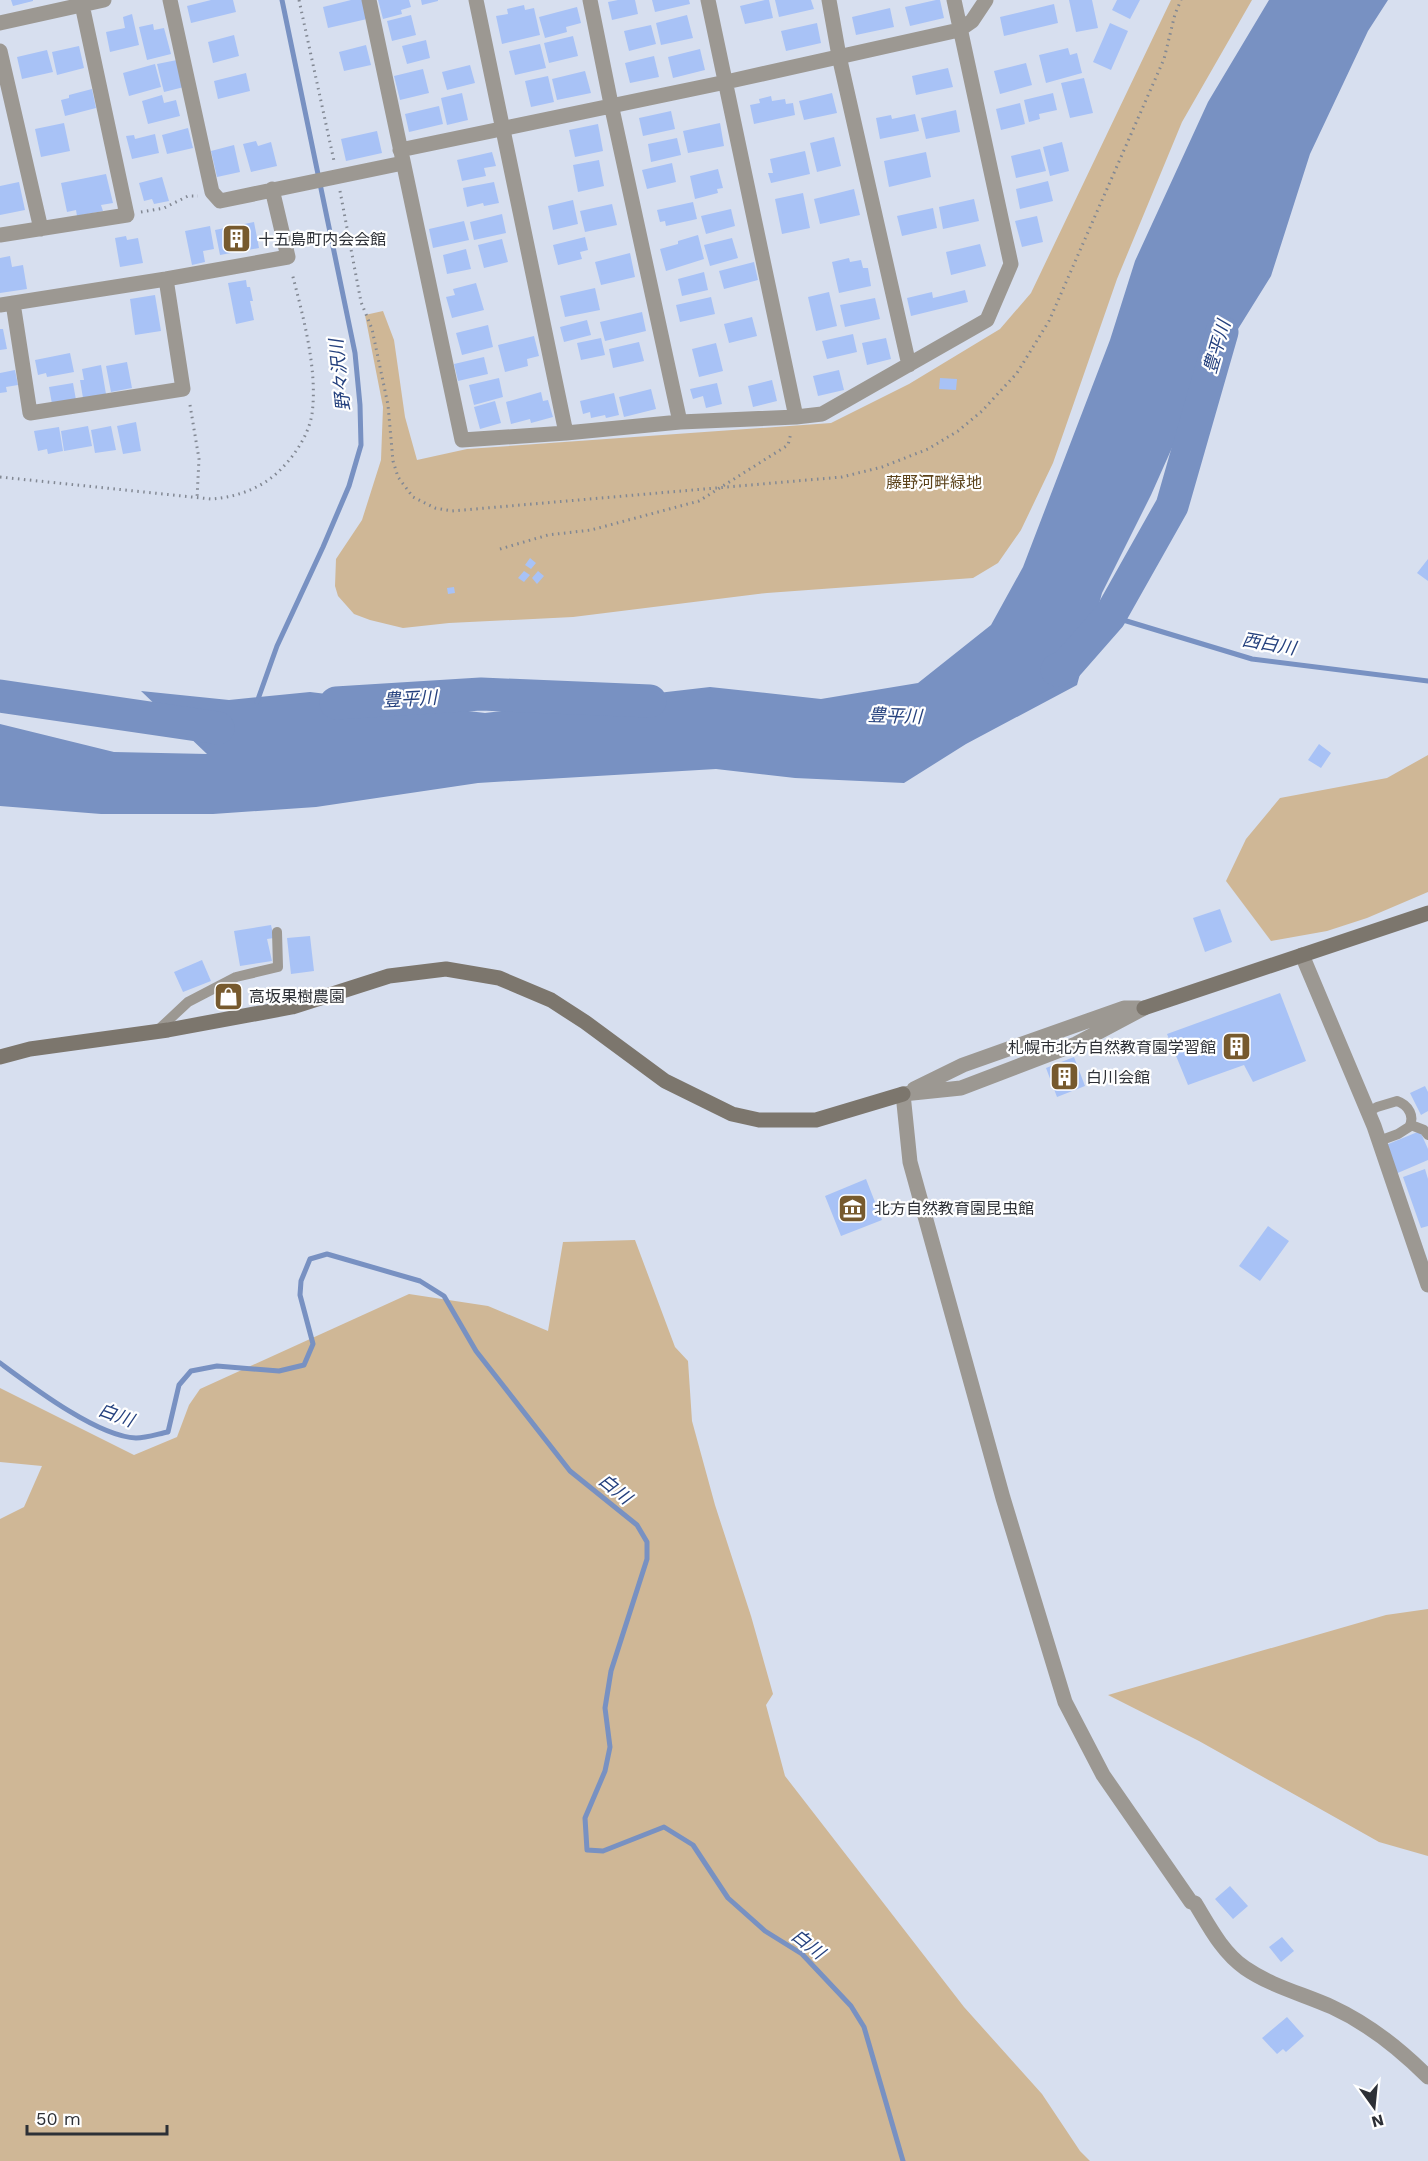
<svg xmlns="http://www.w3.org/2000/svg" width="1428" height="2161" font-family="'Work Sans','Noto Sans JP',sans-serif">
  <rect width="100%" height="100%" fill="#d7dfef"/>
  <!-- green -->
  <path fill="#cfb796" d="M1171 0H1252L1182 122 1117 279 1053 463 1021 530 998 563 973 578 767 593 573 617 449 623 403 628 370 620 354 614 338 596 335 586 336 559 362 520 381 460 383 407 365 315 383 311 394 340 405 417 417 460 467 449 831 423 909 384 1000 329 1031 293Z
    M1428 755V892L1367 918 1327 931 1271 941 1226 881 1246 839 1280 798 1387 778Z
    M635 1240 675 1347 688 1361 692 1421 715 1505 751 1616 773 1694 766 1705 785 1776 964 2007 1042 2094 1080 2151 1090 2161H0V1519L24 1507 42 1466 0 1462V1388L134 1455 177 1437 189 1405 200 1389 409 1294 488 1306 548 1331 563 1242Z
    M1428 1609V1856L1379 1842 1199 1741 1108 1695 1386 1615Z"/>
  <!-- water -->
  <path fill="#7891c2" d="M1269 0H1388L1368 31 1310 154 1271 276 1192 403 1151 495 1102 593 1077 685 966 744 904 783 795 778 716 769 478 783 316 807 213 814H101L0 806V724L114 752 207 754 141 691 229 700 310 692 485 713 710 687 821 699 918 683 991 625 1023 567 1110 340 1135 261 1208 102Z"/>
  <g fill="none" stroke-linecap="round" stroke-linejoin="round">
    <!-- stream -->
    <path stroke="#7891c2" stroke-width="5" d="M1110 616 1252 659 1428 681
      M257 702 277 646 323 547 349 486 361 445 360 405 355 353 282 0
      M0 1363C31 1386 98 1437 136 1438 146 1438 158 1434 168 1432L179 1385 191 1371 217 1366 279 1371 304 1365 313 1344 300 1295 301 1281 310 1259 327 1254 420 1281 444 1296 476 1351 570 1471 637 1525 647 1542V1559L611 1671 605 1708 610 1747 605 1771 585 1818 587 1850 603 1851 664 1827 693 1845 728 1898 765 1931 802 1954 851 2006 864 2027 903 2161"/>
    <!-- river -->
    <path stroke="#7891c2" stroke-width="33" d="M1057 670 1067 665 1110 616 1172 506 1222 332
      M0 696 218 728
      M336 703 481 694 650 701"/>
  </g>
  <!-- building -->
  <path fill="#a8c2f6" d="M11 0H33V1L13 6Z
    M211 0H233L236 12 191 23 187 6Z
    M351 0H363L367 19 328 28 323 7Z
    M378 0H409L411 7 401 10 402 14 383 19Z
    M421 0H438V1L422 5Z
    M618 0H635L638 14 612 20 608 2Z
    M652 0H689L690 4 655 12Z
    M765 0H769L773 18 745 24 740 6Z
    M775 0H811L814 9 779 17Z
    M936 0H940L944 18 910 26 905 7Z
    M1069 0H1092L1098 28 1076 32Z
    M1117 0H1140L1130 19 1112 10Z
    M1054 4 1058 23 1004 36 1000 17Z
    M524 5 525 10 534 8 540 35 502 44 496 16 508 14 507 9Z
    M577 7 581 23 566 27 567 32 545 38 539 17Z
    M890 8 894 27 856 35 852 17Z
    M132 14 139 45 110 52 106 32 125 28 123 17Z
    M411 15 416 35 392 41 387 21Z
    M687 15 693 38 661 45 656 23Z
    M817 23 821 43 786 51 781 31Z
    M1110 23 1128 31 1111 70 1093 62Z
    M153 24 154 30 164 28 171 54 147 60 139 27Z
    M651 25 656 44 629 51 624 31Z
    M234 35 239 56 213 63 208 42Z
    M573 36 578 56 549 63 544 43Z
    M426 40 430 58 407 64 402 46Z
    M540 44 546 68 515 75 509 51Z
    M366 45 371 65 344 71 339 52Z
    M79 46 84 68 57 75 52 52Z
    M1068 48 1070 55 1077 53 1082 73 1046 83 1039 55Z
    M700 49 705 70 673 78 668 57Z
    M47 50 53 72 22 79 17 57Z
    M654 56 659 77 630 83 625 63Z
    M177 60 184 87 164 92 157 64Z
    M1026 63 1032 85 1000 94 994 71Z
    M155 64 161 87 129 96 123 73Z
    M470 65 475 83 447 90 442 72Z
    M948 68 953 87 916 95 912 76Z
    M423 69 429 93 400 100 394 76Z
    M585 71 591 93 557 100 552 79Z
    M246 73 250 91 218 99 214 81Z
    M548 76 554 102 531 107 525 81Z
    M1084 78 1093 113 1070 118 1061 83Z
    M92 89 96 108 65 116 61 100 69 98V95Z
    M462 93 468 120 447 125 441 98Z
    M832 93 837 113 804 120 799 101Z
    M1053 93 1057 110 1039 114 1040 119 1029 122 1024 100Z
    M162 95 164 103 176 100 180 116 148 124 142 101Z
    M771 96 772 101 785 99 786 104 793 103 795 115 754 124 750 105 760 103 759 99Z
    M1020 103 1025 124 1001 130 996 109Z
    M439 106 443 124 409 132 405 114Z
    M956 110 960 132 926 139 921 118Z
    M671 111 675 129 643 136 639 118Z
    M915 114 919 131 880 139 876 118 891 115 892 119Z
    M64 123 70 151 41 157 35 129Z
    M720 123 724 146 688 153 683 131Z
    M598 124 603 151 575 157 569 130Z
    M188 128 193 148 167 154 162 135Z
    M377 131 382 153 346 161 341 139Z
    M155 134 159 153 132 159 126 136 134 135 135 139Z
    M834 137 841 166 817 172 810 143Z
    M677 138 681 155 651 162 648 144Z
    M256 141 258 146 271 142 277 166 251 172 243 144Z
    M1062 142 1069 171 1050 176 1043 147Z
    M234 145 240 172 217 177 211 151Z
    M1040 149 1046 171 1016 178 1011 156Z
    M805 151 810 174 771 183 768 173H773L770 159Z
    M492 152 496 166 484 168 486 176 462 181 457 160Z
    M926 152 931 177 889 187 884 161Z
    M599 160 604 186 578 192 573 165Z
    M672 163 676 182 647 189 642 170Z
    M718 169 723 188 717 189 718 193 695 199 690 176Z
    M106 174 113 203 101 205 103 211 77 216 76 210 67 212 61 183Z
    M162 177 169 201 154 204 152 199 144 201 139 183Z
    M1048 181 1053 201 1020 209 1016 189Z
    M19 182 25 210 0 215V186Z
    M494 182 499 203 484 206 483 203 467 207 463 188Z
    M854 189 860 215 820 224 814 199Z
    M803 193 810 228 782 234 775 199Z
    M974 199 979 221 943 229 939 207Z
    M573 200 578 224 553 230 548 206Z
    M693 202 697 219 666 226 665 221 660 222 657 210Z
    M612 204 617 225 585 232 580 211Z
    M933 208 937 228 902 236 897 216Z
    M731 209 735 226 706 234 701 216Z
    M502 214 506 233 474 240 470 222Z
    M1037 216 1043 242 1022 247 1015 221Z
    M464 221 469 240 433 248 429 229Z
    M254 222 259 248 220 255 215 230Z
    M210 226 214 249 203 251 205 262 192 265 185 231Z
    M698 235 704 259 666 271 660 249 678 244V241Z
    M126 236 127 240 138 238 143 263 120 267 115 238Z
    M585 237 588 250 580 252 582 259 558 265 553 245Z
    M732 238 738 258 710 266 704 245Z
    M502 239 508 262 484 268 478 245Z
    M980 244 986 266 951 275 946 252Z
    M466 249 471 269 447 274 443 255Z
    M630 253 635 277 601 285 595 262Z
    M10 256 12 267 23 265 27 289 0 293V258Z
    M849 258 850 262 861 260 863 268H868L871 286 839 293 832 262Z
    M754 262 758 280 724 289 719 271Z
    M704 272 708 290 682 296 678 279Z
    M246 280 247 287H250L253 301H250L254 320 236 324 228 283Z
    M476 283 484 310 452 318 446 297 455 295 453 289Z
    M595 288 600 310 565 317 560 296Z
    M965 290 968 302 911 316 907 298 932 292 933 298Z
    M829 292 837 326 816 331 808 297Z
    M155 295 161 331 135 335 130 299Z
    M711 297 715 314 680 322 676 305Z
    M875 298 880 319 845 327 840 305Z
    M642 312 646 331 605 341 600 322Z
    M752 317 757 336 729 343 724 324Z
    M587 320 591 335 564 342 560 327Z
    M488 325 493 347 462 355 456 333Z
    M0 329H3L7 349 0 350Z
    M853 334 857 352 827 359 822 341Z
    M534 336 539 356 527 359 528 366 505 372 498 345Z
    M601 338 605 355 581 360 577 343Z
    M886 338 891 359 867 365 862 343Z
    M639 342 644 361 613 368 609 349Z
    M716 343 723 371 699 377 692 349Z
    M70 353 74 372 47 377 46 373 38 375 35 360Z
    M484 357 488 374 458 381 454 364Z
    M127 362 132 388 111 392 106 366Z
    M101 365 106 394 83 398 80 380H84L82 369Z
    M15 370 18 385 6 387 7 392 0 393V373Z
    M839 370 844 390 818 396 813 376Z
    M499 378 503 397 474 405 469 385Z
    M940 378 957 379 956 390 939 389Z
    M772 380 777 401 753 407 748 386Z
    M73 383 76 400 52 404 49 387Z
    M717 383 722 404 706 408 703 396 693 399 690 389Z
    M651 389 656 409 624 417 619 397Z
    M541 392 543 401 548 400 553 417 531 423 530 419 511 424 506 402Z
    M614 393 619 415 606 418 605 415 591 418 590 412 583 414 580 401Z
    M495 401 501 423 480 429 474 407Z
    M136 422 141 451 123 454 117 426Z
    M88 426 92 446 64 451 61 431Z
    M111 426 116 450 95 453 91 430Z
    M59 427 63 451 48 454 47 449 38 451 34 431Z
    M530 558 536 563 531 569 525 565Z
    M1428 559V581L1417 573Z
    M524 571 530 575 524 582 518 578Z
    M538 571 544 576 537 584 532 578Z
    M454 587 455 593 448 594 447 588Z
    M1319 744 1331 753 1321 768 1308 760Z
    M1220 909 1232 942 1205 952 1193 918Z
    M271 925 274 938 267 939 272 961 240 966 234 931Z
    M310 936 314 971 291 974 287 938Z
    M202 960 211 981 183 992 174 972Z
    M1280 993 1306 1061 1253 1082 1244 1065 1188 1085 1167 1034Z
    M1074 1057 1085 1086 1057 1097 1046 1068Z
    M1425 1086 1428 1092V1111L1421 1115 1410 1093Z
    M1420 1131 1428 1149V1160L1393 1175 1381 1147Z
    M1425 1169 1428 1179V1226L1421 1228 1403 1177Z
    M866 1179 882 1220 841 1236 825 1196Z
    M1268 1226 1289 1241 1260 1281 1239 1266Z
    M1230 1886 1248 1906 1233 1919 1215 1899Z
    M1282 1937 1294 1951 1281 1962 1269 1947Z
    M1287 2017 1304 2036 1286 2052 1283 2049 1277 2054 1262 2038Z"/>
  <g fill="none" stroke-linecap="round" stroke-linejoin="round">
    <!-- path -->
    <path stroke="#828893" stroke-width="3" stroke-dasharray="1.5 4.5" stroke-linecap="butt" d="M299 0 334 161
      M340 191 361 302 372 329 388 405 393 461 398 477 413 497 435 508 452 511 842 477 882 467 928 449 958 431 982 411 1017 373 1049 321 1164 59 1175 14 1181 0
      M141 212 164 208 188 196H198
      M190 405 199 459 197 498
      M0 477 211 499C239 497 265 487 284 466 297 452 309 433 312 414 318 370 303 316 292 273
      M500 549 548 535 591 530 699 501 788 445 791 433"/>
    <!-- lane -->
    <path stroke="#9c9892" stroke-width="10" d="M157 1031 188 1002 236 977 278 967 277 932
      M1368 1112 1377 1107 1397 1101C1409 1105 1415 1117 1409 1127L1398 1134 1379 1141
      M1411 1125 1424 1130 1428 1135"/>
    <!-- street -->
    <path stroke="#9c9892" stroke-width="15" d="M170 0 212 192 220 201 403 163
      M369 0 462 440 566 433 680 422 796 417 822 414 987 320 1011 264 954 0
      M476 0 566 433
      M590 0 611 104 680 422
      M708 0 796 417
      M829 0 839 56 909 365
      M0 23 104 0
      M0 51 41 229
      M400 150 726 82 959 30 972 21 986 0
      M0 235 127 215 81 0
      M13 303 30 413 183 389 166 279
      M0 305 166 279 288 257 272 189
      M1302 955 1374 1126 1428 1285
      M914 1089 963 1065 1124 1008H1139
      M903 1094 910 1162 1003 1498 1065 1702 1103 1775 1191 1902 1195 1903C1209 1926 1222 1952 1245 1968 1271 1986 1303 1994 1332 2007 1369 2024 1400 2049 1428 2077
      M903 1094 961 1088 1076 1044 1144 1008"/>
    <!-- secondary -->
    <path stroke="#7c766d" stroke-width="15" d="M1144 1008 1428 913
      M0 1057 30 1049 168 1030 292 1007 389 976 446 969 499 978 551 1000 585 1022 665 1081 732 1114 759 1120H816L903 1094"/>
  </g>
  <!-- icons -->
  <defs>
    <symbol id="building-square" viewBox="-11 -11 22 22"><rect x="-9" y="-9" width="18" height="18" rx="4" fill="#775a2e" stroke="#fff"/><path d="M-4-6H4V6H1V3H-1V6H-4ZM-2.5-4.3h1.7v1.8h-1.7ZM.8-4.3h1.7v1.8H.8ZM-2.5-1h1.7V.8h-1.7ZM.8-1h1.7V.8H.8Z" fill="#fff"/></symbol>
    <symbol id="shop-square" viewBox="-11 -11 22 22"><rect x="-9" y="-9" width="18" height="18" rx="4" fill="#775a2e" stroke="#fff"/><path d="M-5-2.5h2.3a2.7 3.5 0 0 1 5.4 0H5L5.5 6h-11ZM-1.5-2.5h3a1.5 2.3 0 0 0-3 0Z" fill="#fff"/></symbol>
    <symbol id="museum-square" viewBox="-11 -11 22 22"><rect x="-9" y="-9" width="18" height="18" rx="4" fill="#775a2e" stroke="#fff"/><path d="M0-6L6-3V-2H-6V-3ZM-5-1h2V3h-2ZM-1-1h2V3h-2ZM3-1h2V3H3ZM-6 4H6V6H-6Z" fill="#fff"/></symbol>
  </defs>
  <g fill-rule="evenodd">
    <use href="#building-square" x="220" y="222" width="33" height="33"/>
    <use href="#shop-square" x="212" y="980" width="33" height="33"/>
    <use href="#building-square" x="1220" y="1030" width="33" height="33"/>
    <use href="#building-square" x="1048" y="1060" width="33" height="33"/>
    <use href="#museum-square" x="836" y="1192" width="33" height="33"/>
  </g>
  <g text-anchor="middle" stroke-width="4.5" stroke-linejoin="round" paint-order="stroke">
    <!-- poi labels -->
    <g font-size="16" fill="#2d3036" stroke="#fff" text-anchor="start">
      <text x="258" y="245">十五島町内会会館</text>
      <text x="249" y="1002">高坂果樹農園</text>
      <text x="1216" y="1053" text-anchor="end">札幌市北方自然教育園学習館</text>
      <text x="1086" y="1083">白川会館</text>
      <text x="874" y="1214">北方自然教育園昆虫館</text>
    </g>
    <!-- park labels -->
    <g font-size="16" fill="#5b421a" stroke="#fff">
      <text x="934" y="488">藤野河畔緑地</text>
    </g>
    <!-- water labels -->
    <g font-size="18" font-style="italic" fill="#25417e" stroke="#fff">
      <text transform="translate(1217 347) rotate(-74)" y="6">豊平川</text>
      <text transform="translate(340 375) rotate(-96)" y="6">野々沢川</text>
      <text transform="translate(1269 644) rotate(10)" y="6">西白川</text>
      <text transform="translate(410 699) rotate(-3)" y="6">豊平川</text>
      <text transform="translate(895 716) rotate(2)" y="6">豊平川</text>
      <text transform="translate(116 1415) rotate(20)" y="6">白川</text>
      <text transform="translate(615 1489) rotate(39)" y="6">白川</text>
      <text transform="translate(808 1944) rotate(38)" y="6">白川</text>
    </g>
  </g>
  <!-- north arrow -->
  <g transform="translate(1374 2107) rotate(165)" stroke="#ffffff" stroke-width="4.5" paint-order="stroke">
  <path d="M0-4.5L10 22L0 15L-10 22Z" fill="#2d3036"/>
  <text y="-9" font-size="16" font-weight="bold" text-anchor="middle" fill="#2d3036">N</text>
  </g>
  <!-- scale -->
  <path d="M27 2125v9h140v-9" fill="none" stroke="#2d3036" stroke-width="3"/>
  <text x="36" y="2125" font-size="18" fill="#2d3036" stroke="#ffffff" stroke-width="4.5" paint-order="stroke">50 m</text>
</svg>
